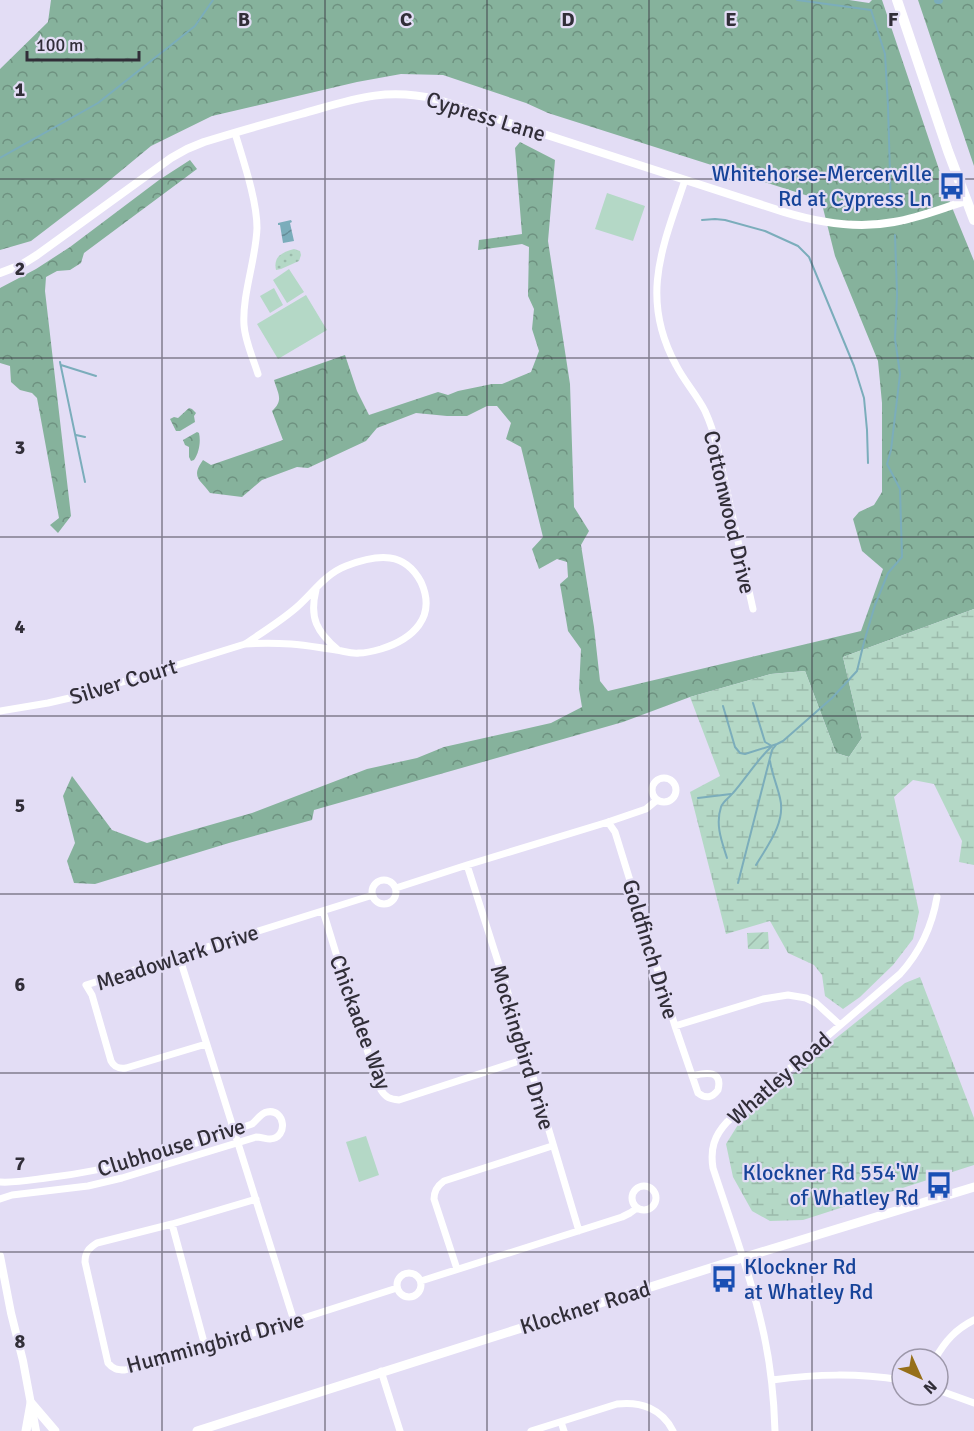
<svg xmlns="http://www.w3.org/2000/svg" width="974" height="1431" font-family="Signika,sans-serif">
  <defs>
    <pattern id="grass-dots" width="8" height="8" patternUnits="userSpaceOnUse" patternTransform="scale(1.5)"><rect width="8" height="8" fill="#b4d8c6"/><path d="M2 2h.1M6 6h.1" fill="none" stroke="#9bbaab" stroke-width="1.8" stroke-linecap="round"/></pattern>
    <pattern id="forest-crowns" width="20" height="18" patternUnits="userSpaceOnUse" patternTransform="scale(1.5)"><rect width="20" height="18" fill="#86b29c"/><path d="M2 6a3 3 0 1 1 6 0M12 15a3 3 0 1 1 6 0" fill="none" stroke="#6e9180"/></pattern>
    <pattern id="wetland-marsh" width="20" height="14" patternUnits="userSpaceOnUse" patternTransform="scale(1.5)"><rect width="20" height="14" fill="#b4d8c6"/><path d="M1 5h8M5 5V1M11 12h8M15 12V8" fill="none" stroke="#9bbaab"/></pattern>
    <pattern id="garden-furrows" width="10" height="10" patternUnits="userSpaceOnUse" patternTransform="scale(1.5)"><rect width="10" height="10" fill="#b4d8c6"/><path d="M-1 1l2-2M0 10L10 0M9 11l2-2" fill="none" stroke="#9bbaab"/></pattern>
    <pattern id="water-waves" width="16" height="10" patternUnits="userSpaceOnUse" patternTransform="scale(1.5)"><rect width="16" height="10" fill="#7badbb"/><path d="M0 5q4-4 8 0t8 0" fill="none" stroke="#658d99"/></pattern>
  </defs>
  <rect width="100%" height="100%" fill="#e3ddf5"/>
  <!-- grass -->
  <path fill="url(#grass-dots)" d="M294 249 300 251 301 255 299 261 281 269 276 270C273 256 283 252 294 249Z"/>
  <!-- forest -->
  <path fill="url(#forest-crowns)" d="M51 0H849L869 3 872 0H882L951 205 974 261V609L843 657 862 738 849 757 836 753 805 671 771 674 690 697 623 722 314 810 312 820 229 843 95 884 74 883 67 861 75 843 63 796 72 776 112 830 147 843 252 813 367 769 417 758 444 747 551 723 582 707 579 689 581 649 568 631 560 584 568 577 567 562 557 559 539 569 532 549 543 537 521 447 506 439 511 423 497 406H487L467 416H447L416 413 377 428 366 441 308 468 297 467 262 480 242 497 210 493C201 480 190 478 203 460L211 465 283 440 272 411C284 400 278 394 274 380L345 355 357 391 369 415 438 392 448 395 458 391 492 384H502L531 372 539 351 532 329 534 309 528 296 529 247 522 244 478 250 479 240 522 234 515 148 520 142 555 160 548 241 570 384 574 507 589 531 581 545 594 627 600 681 608 691 861 631 883 569 862 551 853 519 859 512 874 505 882 492V403L878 361 835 256 821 200 548 113 526 103 443 75 401 74 357 82 212 116 151 146 99 189 31 241 0 250V69L48 22Z
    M918 0H974V166Z
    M190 160 197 169 84 253 81 263 70 270 57 271 46 277 45 291 71 516 58 533 50 525 59 518 37 398 32 393 20 390 11 382 10 366 0 363V288L36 269 70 247 159 180Z
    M189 408 192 409 196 413 194 416 195 422 180 431H176L170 419 174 417 178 418Z
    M197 432 199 433C201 442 199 453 194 460L191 461 189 457V447L185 445 183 440Z"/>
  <!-- wetland -->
  <path fill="url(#wetland-marsh)" d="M974 609V865L959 862 962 841 934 784 913 780 894 797 919 912 913 939 893 965 860 997 843 1009 825 996 822 975 814 965 788 953 770 921 726 934 690 792 720 776 690 697 771 674 805 671 836 753 849 757 862 738 843 657Z
    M920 977 974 1118V1165L803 1220 770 1221 752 1211 733 1177 726 1144 741 1120 815 1055 905 983Z"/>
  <!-- garden -->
  <path fill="url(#garden-furrows)" d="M768 932 769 949H748L747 933Z"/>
  <!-- pitch -->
  <path fill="#b4d8c6" d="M607 193 645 206 633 241 595 229Z
    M289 269 304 292 287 303 273 280Z
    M274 288 283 305 270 313 260 296Z
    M306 295 327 330 278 359 257 324Z
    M366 1136 379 1175 359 1182 346 1142Z"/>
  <!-- water -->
  <path fill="url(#water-waves)" d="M291 220 292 222 290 223 294 241 283 243 280 225H278V223Z"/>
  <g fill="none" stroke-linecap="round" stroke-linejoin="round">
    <!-- stream -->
    <path stroke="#7badbb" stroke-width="2" d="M797 0 871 10 885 54 888 106 891 208
      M0 158 98 103 195 26 213 0
      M702 220 715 219 725 220 765 231 798 246 809 257 854 366 864 398 867 430 868 463
      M60 362 85 482
      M61 365 96 376
      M76 435 85 437
      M723 706 735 747 740 753 745 754 777 744 783 741 832 698 857 671 864 642 875 605 888 573 902 557 900 489 887 464 891 450 900 374 895 339 897 294 895 235
      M698 798 731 794
      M727 858C722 842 715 825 721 807 723 801 729 798 733 793 746 778 757 760 772 746L765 742 753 703
      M756 865C768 845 786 822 780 798 777 785 772 774 770 761
      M738 883 772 750 776 745"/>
    <!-- canal -->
    <path stroke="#7badbb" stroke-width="8" d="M938 0H939"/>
    <!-- minor -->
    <path stroke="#fff" stroke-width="7" d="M235 133C243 160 257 200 257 228 256 259 242 295 244 325 245 341 253 358 258 374
      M685 180C663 246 639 297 676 365 684 381 697 395 705 411 710 422 714 434 717 446L753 609
      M316 590C309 618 317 632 338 650
      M0 711 48 703 74 697 245 644C260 643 275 643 291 644 306 645 321 648 336 650 344 651 351 654 359 653 366 653 374 651 381 649 413 639 437 617 421 582 414 569 405 560 390 558 376 556 359 561 346 566 325 574 313 593 297 607 281 621 263 632 245 644
      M652 790a12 12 0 1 1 24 0a12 12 0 1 1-24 0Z
      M608 822 615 832 675 1026 698 1093C706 1099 712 1098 718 1090 723 1070 706 1072 692 1076
      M467 865 508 993 579 1231
      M372 892a12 12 0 1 1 24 0a12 12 0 1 1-24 0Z
      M396 888 467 865 608 822 646 809 657 800
      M323 911 355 1015 381 1090C386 1098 390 1099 399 1100L516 1062 526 1055
      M179 956 294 1321
      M675 1026 763 999 788 995 806 998 816 1003 840 1025
      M206 1044 126 1068C118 1069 114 1067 111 1061L92 995 86 985 373 895
      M0 1182C15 1183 31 1180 46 1178 117 1170 185 1148 252 1124 257 1120 261 1113 267 1112 285 1108 289 1138 270 1139 266 1139 261 1137 256 1137L122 1178 88 1186 12 1195 0 1199
      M632 1198a12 12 0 1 1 24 0a12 12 0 1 1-24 0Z
      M256 1199 172 1224 97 1243C89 1248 85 1252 85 1262L108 1363C113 1369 117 1370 125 1370L294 1321 397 1288
      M172 1224 205 1346
      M457 1269 434 1199C434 1191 437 1186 444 1181L552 1146
      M397 1285a12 12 0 1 1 24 0a12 12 0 1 1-24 0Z
      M421 1281 622 1217 630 1213 637 1208
      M935 1359C945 1341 956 1329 974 1320
      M381 1371 400 1431
      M772 1380C818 1374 856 1373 902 1380
      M938 1390 974 1403
      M561 1422 564 1431
      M531 1431 617 1404C641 1401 662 1409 673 1431
      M775 1431C774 1399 771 1367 764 1335 752 1279 731 1223 713 1168 710 1149 714 1136 727 1122L900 974C920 952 932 927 937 897"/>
    <!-- tertiary -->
    <path stroke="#fff" stroke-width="8" d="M0 273 21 265 37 255 171 158 187 149 204 142C236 132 268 123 301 114 351 100 383 87 436 99L784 212C820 223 857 229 894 222 919 218 943 208 966 201
      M0 1256 11 1313 23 1361 36 1431"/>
    <!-- secondary -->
    <path stroke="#fff" stroke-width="9" d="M31 1403 55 1431
      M26 1431 31 1403
      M197 1431 742 1258 974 1187"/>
    <!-- primary -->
    <path stroke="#fff" stroke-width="10" d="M897 0 948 151 974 220"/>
  </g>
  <!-- grid -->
  <path fill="none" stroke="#312e38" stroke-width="1.5" stroke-opacity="0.55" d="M162 0V1431M325 0V1431M487 0V1431M649 0V1431M812 0V1431M0 179H974M0 358H974M0 537H974M0 716H974M0 894H974M0 1073H974M0 1252H974"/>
  <!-- icons -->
  <defs>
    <symbol id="bus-bare" viewBox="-9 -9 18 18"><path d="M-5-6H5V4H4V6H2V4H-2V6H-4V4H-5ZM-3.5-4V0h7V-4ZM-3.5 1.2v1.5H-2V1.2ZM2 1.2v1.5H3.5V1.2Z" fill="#1a4fb4" stroke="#e3ddf5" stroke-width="2.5" paint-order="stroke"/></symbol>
  </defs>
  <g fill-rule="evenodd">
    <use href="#bus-bare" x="933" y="167" width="38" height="38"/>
    <use href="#bus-bare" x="920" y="1166" width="38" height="38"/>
    <use href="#bus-bare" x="705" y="1260" width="38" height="38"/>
  </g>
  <g text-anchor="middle" stroke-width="4.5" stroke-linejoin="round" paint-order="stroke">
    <!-- street labels -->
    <g font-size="22" fill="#312e38" stroke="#e3ddf5">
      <text transform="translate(486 116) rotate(17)" y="8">Cypress Lane</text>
      <text transform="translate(730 512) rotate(77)" y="8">Cottonwood Drive</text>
      <text transform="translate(123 681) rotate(-17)" y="8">Silver Court</text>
      <text transform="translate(651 949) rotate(73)" y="8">Goldfinch Drive</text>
      <text transform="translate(177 957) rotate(-18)" y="8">Meadowlark Drive</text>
      <text transform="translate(361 1022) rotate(70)" y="8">Chickadee Way</text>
      <text transform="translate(523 1047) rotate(73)" y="8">Mockingbird Drive</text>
      <text transform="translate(779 1078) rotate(-41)" y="8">Whatley Road</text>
      <text transform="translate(171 1147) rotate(-17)" y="8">Clubhouse Drive</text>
      <text transform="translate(585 1307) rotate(-17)" y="8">Klockner Road</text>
      <text transform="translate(215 1342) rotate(-15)" y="8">Hummingbird Drive</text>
    </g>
    <!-- transit labels -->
    <g font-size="22" fill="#164399" stroke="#e3ddf5" text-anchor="end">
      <text x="932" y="181">Whitehorse-Mercerville<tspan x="932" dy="25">Rd at Cypress Ln</tspan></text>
      <text x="919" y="1180">Klockner Rd 554'W<tspan x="919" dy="25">of Whatley Rd</tspan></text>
      <text x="744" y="1274" text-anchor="start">Klockner Rd<tspan x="744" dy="25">at Whatley Rd</tspan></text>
    </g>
  </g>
  <g font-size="20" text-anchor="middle" font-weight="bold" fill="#312e38" stroke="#e3ddf5" stroke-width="4.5" stroke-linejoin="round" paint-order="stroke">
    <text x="244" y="26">B</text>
    <text x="406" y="26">C</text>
    <text x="568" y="26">D</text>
    <text x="731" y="26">E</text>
    <text x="893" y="26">F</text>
    <text x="20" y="96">1</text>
    <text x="20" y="275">2</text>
    <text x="20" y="454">3</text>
    <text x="20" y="633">4</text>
    <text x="20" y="812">5</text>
    <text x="20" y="991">6</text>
    <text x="20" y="1170">7</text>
    <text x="20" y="1348">8</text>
  </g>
  <!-- north arrow -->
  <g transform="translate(920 1377) rotate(135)"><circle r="28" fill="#e3ddf5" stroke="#9c97a9" stroke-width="1.5"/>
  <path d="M0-4.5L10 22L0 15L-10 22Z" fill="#966f19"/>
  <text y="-9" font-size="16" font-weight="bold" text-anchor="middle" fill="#312e38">N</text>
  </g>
  <!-- scale -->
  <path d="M27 51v9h112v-9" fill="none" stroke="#312e38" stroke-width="3"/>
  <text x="36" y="51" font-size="18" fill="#312e38" stroke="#e3ddf5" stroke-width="4.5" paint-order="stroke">100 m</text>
</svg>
